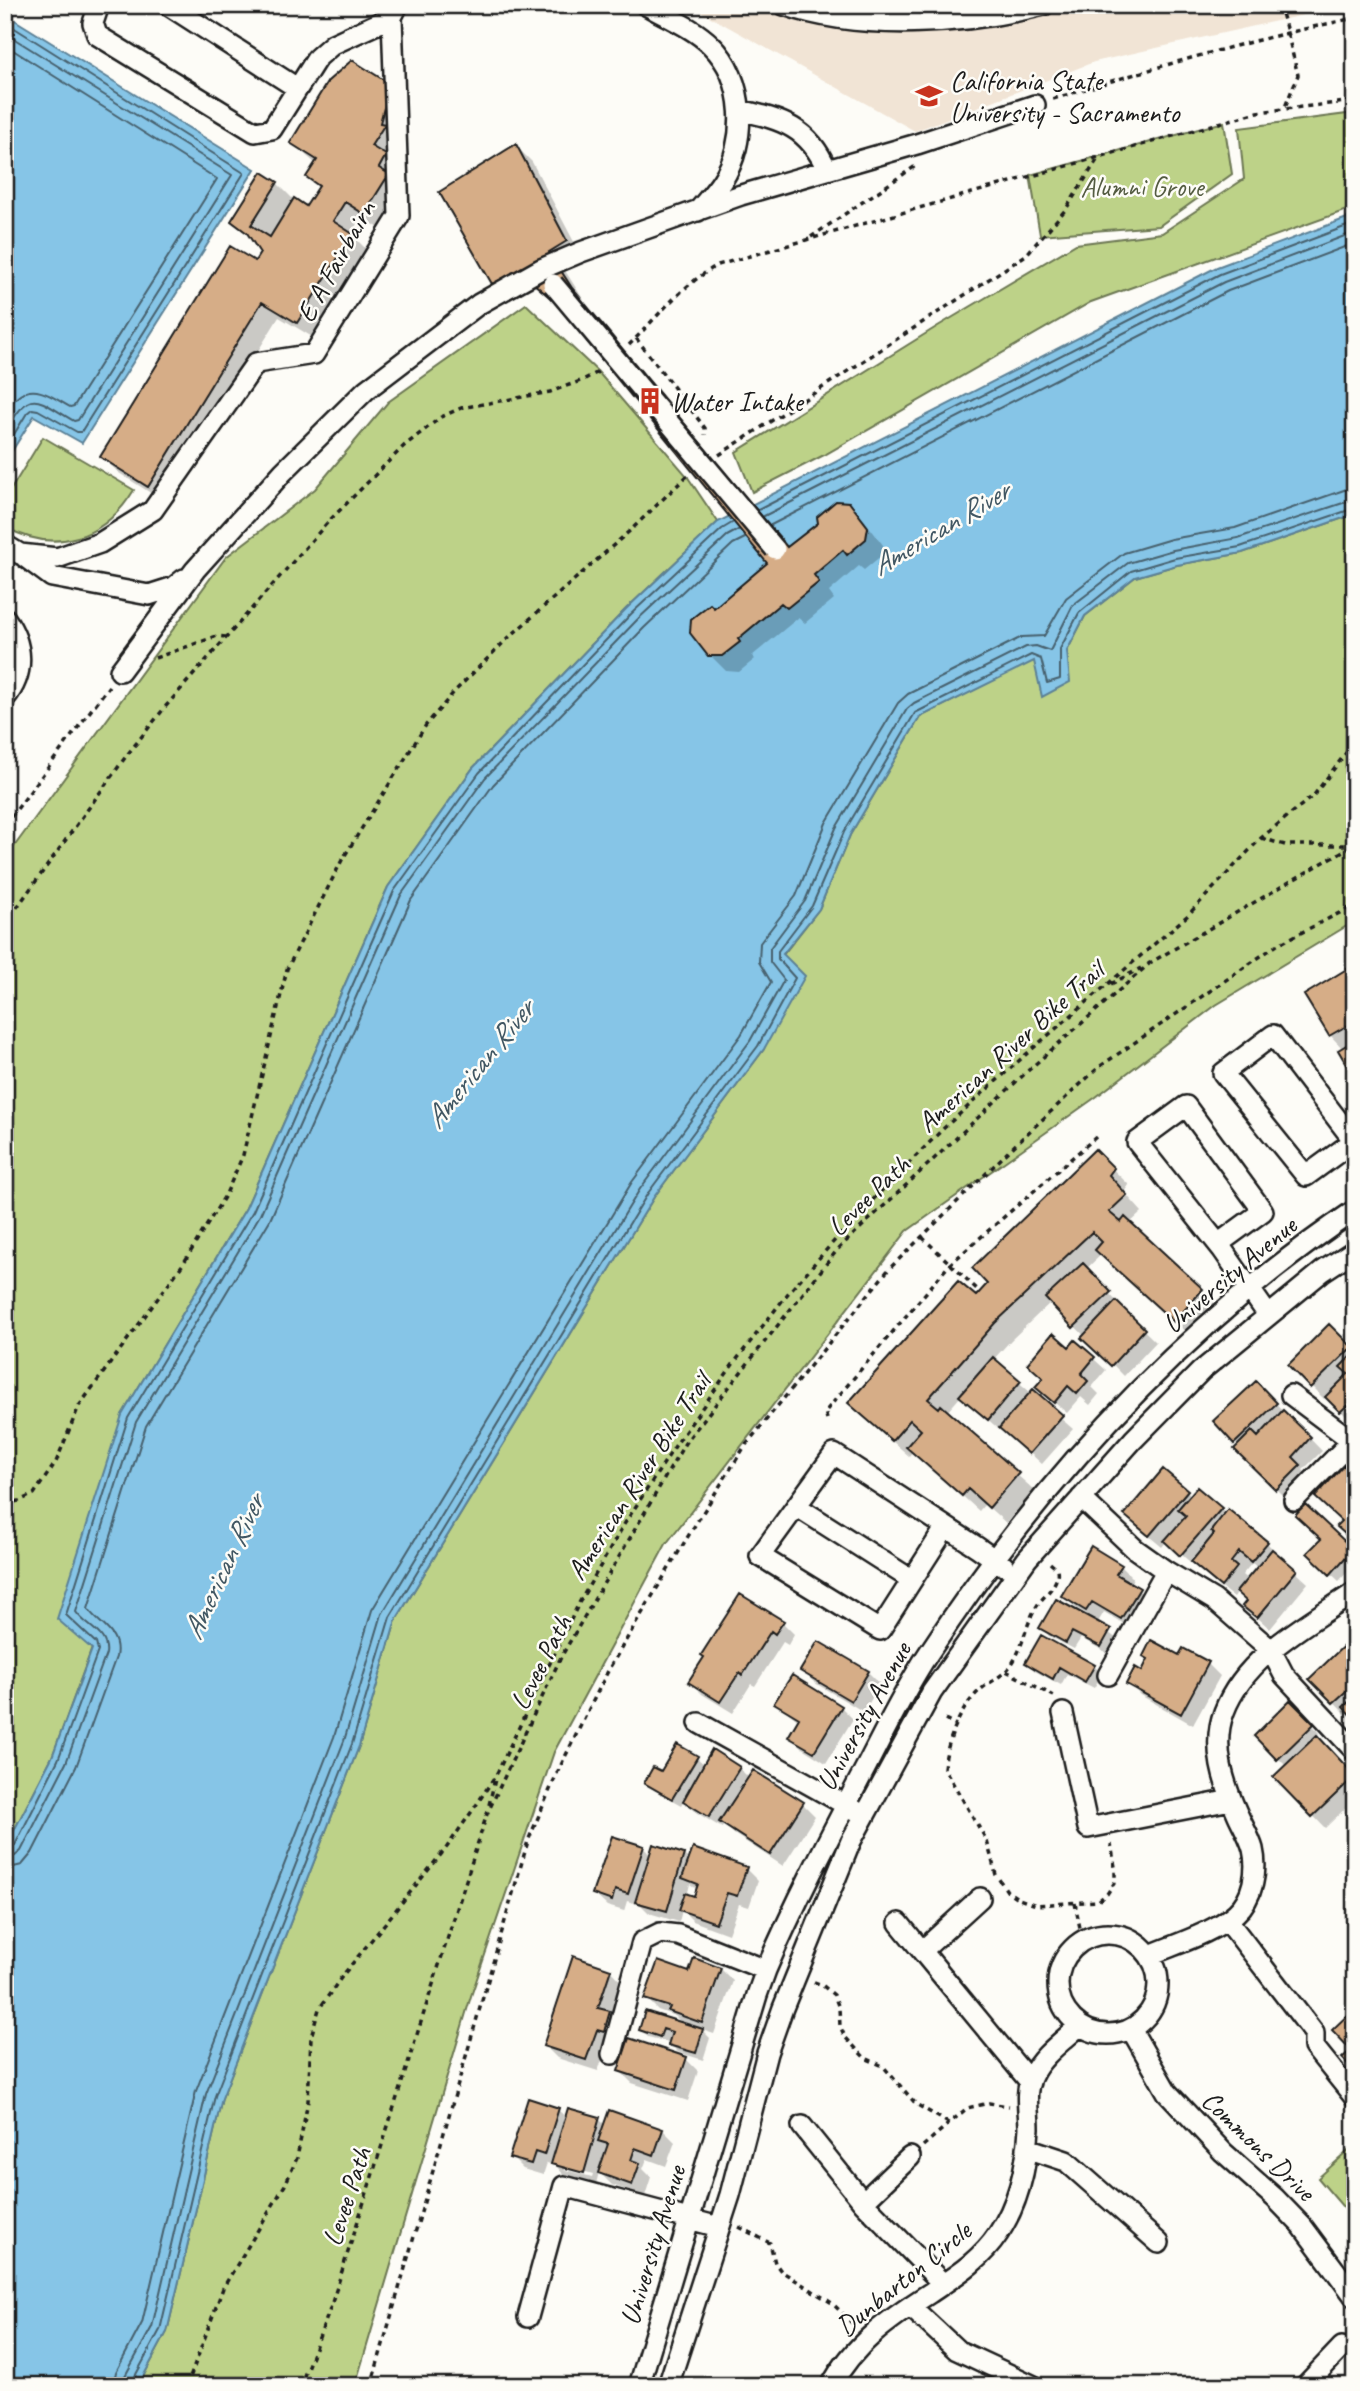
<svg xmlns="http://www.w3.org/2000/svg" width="1360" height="2391" font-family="Caveat,sans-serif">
  <rect width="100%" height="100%" fill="#fdfcf7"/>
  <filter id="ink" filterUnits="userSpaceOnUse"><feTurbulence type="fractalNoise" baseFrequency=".0143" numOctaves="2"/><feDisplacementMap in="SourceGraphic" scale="14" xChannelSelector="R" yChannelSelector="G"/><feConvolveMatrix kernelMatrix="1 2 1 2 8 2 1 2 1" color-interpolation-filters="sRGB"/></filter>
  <g filter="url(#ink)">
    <!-- built -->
    <path fill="#f1e4d5" d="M689 5H1348L1094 62 915 131Z"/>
    <!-- green -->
    <path fill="#bdd288" stroke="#6c7752" stroke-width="2" d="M1355 113V207L1091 302 826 454 752 492 736 452 938 326 1076 244 1162 233 1244 179 1239 128Z
      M1224 122 1232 174 1159 226 1040 235 1030 175Z
      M526 304 598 372 687 476 718 522 626 609 473 768 388 887 246 1208 122 1415 92 1648 52 1757 5 1848V859L226 557 315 489 388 402Z
      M43 437 134 490C105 538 56 555 5 527V499Z
      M1355 514V921L1216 1005 1096 1097 907 1231 666 1544 554 1752 471 1996 355 2386H138L167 2332 222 2098 359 1746 396 1620 654 1197 764 1049 783 955 819 909 850 835 920 717 1034 660 1067 651 1085 616 1135 577 1177 565 1242 553Z
      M1355 2145V2221L1318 2178Z"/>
    <!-- water -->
    <path fill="#86c5e7" stroke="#5c8196" stroke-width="2" d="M5 14 255 169 82 443 34 416 5 462Z
      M1355 215V514L1242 553 1177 565 1135 577 1085 616 1067 651 1070 682 1042 697 1034 661 920 717 850 835 819 909 783 954 805 976 764 1049 654 1197 396 1620 359 1746 222 2098 167 2332 138 2386H5V1848L52 1757 92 1649 57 1619 122 1415 246 1208 388 887 473 768 626 609 718 522 1217 267Z"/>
    <!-- shadow -->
    <path fill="#0003" fill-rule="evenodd" d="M389 85 405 101 396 138 404 191 381 229 361 217 351 234 368 251 314 338 279 317 165 502 119 473 102 457 263 252 254 241 233 221 277 183 294 200 307 208 319 189 308 177 316 164 292 143Z
      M516 146 532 162 582 257 564 269 588 307 788 548 848 504 865 521 883 545 882 555 864 570 859 566 829 592 834 599 805 623 798 618 752 656 755 659 739 672 726 671 709 654 714 610 769 564 561 307 537 286 510 299 494 283Z
      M1355 966V1075L1343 1049 1330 1035Z
      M1095 1152 1129 1185 1124 1192 1142 1212 1129 1224 1218 1306 1191 1337 1102 1254 1086 1269 1121 1306 1120 1307 1156 1342 1124 1376 1051 1302 1011 1340 993 1360 1073 1429 1042 1464 1003 1429 1001 1431 961 1396 947 1412 1034 1490 1006 1523 985 1504 979 1511 913 1451 909 1456 867 1419 976 1298Z
      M1329 1326 1355 1352V1420L1351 1416 1349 1419 1326 1396 1324 1399 1290 1365Z
      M1075 1342 1106 1370 1092 1387 1099 1394 1090 1405 1081 1397 1067 1413 1050 1399 1069 1350Z
      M1256 1383 1322 1451 1303 1470 1311 1478 1289 1501 1237 1449 1239 1446 1216 1421Z
      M1187 1491 1191 1496 1221 1510 1267 1543 1279 1555 1278 1556 1308 1583 1270 1629 1245 1606 1248 1602 1238 1592 1234 1598 1166 1542 1162 1547 1138 1527ZM1252 1563 1258 1568 1248 1580 1242 1575Z
      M1305 1507 1355 1553V1564L1339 1581 1309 1553 1323 1539Z
      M1121 1566 1133 1578 1130 1584 1151 1601 1134 1630 1104 1612 1097 1624 1117 1639 1109 1654 1081 1638 1074 1649 1049 1636 1042 1628 1085 1617 1087 1614 1076 1608 1064 1596Z
      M782 1622 794 1634 788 1645 783 1642 755 1686 751 1684 733 1713 702 1694 690 1682Z
      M1355 1643V1718L1349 1711 1346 1714 1312 1679Z
      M1180 1658 1208 1664 1220 1676 1193 1725 1140 1695 1128 1683 1143 1673Z
      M1027 1663 1094 1666 1102 1674 1094 1688 1067 1674 1061 1685 1035 1671Z
      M802 1671 868 1672 880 1684 864 1712 815 1683Z
      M1290 1702 1320 1733 1316 1737 1355 1777V1799L1325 1828 1276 1777 1287 1767 1256 1736Z
      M776 1703 841 1707 853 1719 826 1763 802 1748 790 1736 799 1721Z
      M713 1752 739 1768 749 1778 803 1804 815 1816 783 1866 734 1834 724 1824 722 1828 697 1813 684 1800 681 1805 654 1790 647 1782 696 1757 705 1765Z
      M643 1847 651 1856 684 1855 690 1861 746 1869 758 1881 749 1907 739 1904 728 1934 693 1921 682 1910 679 1922 649 1913 641 1905 627 1901 624 1911 607 1906 594 1894ZM690 1884 698 1890 695 1898 687 1896Z
      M721 1969 733 1981 714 2034 702 2030 710 2038 703 2060 678 2052 668 2042 648 2037 641 2030 684 2025 675 2016 658 2010 646 1998Z
      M610 1970 622 1983 611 2015 621 2025 609 2041 598 2071 557 2058 545 2046Z
      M686 2059 698 2071 688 2101 632 2083 620 2071Z
      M558 2110 567 2118 599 2119 605 2125 663 2130 675 2142 666 2166 647 2159 643 2169 651 2177 645 2196 612 2185 599 2172 596 2184 565 2176 556 2166 547 2163 543 2175 523 2169 511 2157ZM565 2166 593 2174 592 2177 565 2170Z"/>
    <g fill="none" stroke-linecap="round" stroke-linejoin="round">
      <!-- shore -->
      <path stroke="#46606d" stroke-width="2" d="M5 22 244 173 81 432H77L38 410 32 409 27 413 5 449
        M5 33 232 175 78 420 74 421C33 397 32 387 5 432
        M5 45 217 179 74 406 70 407C43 391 26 378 5 412
        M758 510 1220 274 1355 223
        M764 516 1224 282 1355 232
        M771 525 1228 291 1355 243
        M5 1849 15 1845 58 1760 98 1651 96 1643 66 1615 128 1418 253 1211 394 891 479 773 631 614 722 529 732 523
        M5 1858 15 1856 21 1851 66 1763 106 1654C109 1633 86 1627 76 1612L136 1422 260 1215 401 895 485 778 637 620 727 536 738 530
        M5 1869 22 1865 32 1853 76 1767 116 1657C121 1632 100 1626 88 1609L146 1426 270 1220 411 900 493 785 644 628 733 544 745 538
        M113 2386 116 2372 142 2323 196 2091 334 1737 372 1610 632 1182 741 1035 771 982 759 962 760 943 796 896 826 823 898 703 908 694 1022 637 1044 636 1066 598 1124 553 1171 539 1235 528 1344 490 1355 489
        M123 2386 125 2376 152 2327 206 2094 344 1741 382 1614 640 1189 750 1041 784 980 770 962V948L805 901 836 828 907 709 914 703 1026 647 1036 646 1050 651 1073 605 1128 563 1173 550 1238 538 1355 499
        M132 2386 133 2380 160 2330 215 2096 352 1744 390 1617 648 1193 758 1046 795 978 778 959V951L812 906 844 832 915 713 1031 655 1041 659 1047 683 1060 679V649L1079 613 1131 571 1175 558 1240 547 1355 508"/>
    </g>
    <!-- building -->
    <path fill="#d6ad87" stroke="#1c1c1c" stroke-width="2" d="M352 60 390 84 380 123 385 124 371 146 386 155 379 168 389 174 364 214 345 202 333 221 353 234 297 323 262 302 148 487 100 457 230 246 255 261 260 253 247 233 231 221 262 172 278 182 251 225 270 237 294 198 306 206 319 186 306 177 317 160 290 143 328 81Z
      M516 144 567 241 549 252 572 288 787 547 818 523 817 517 836 501 849 502 868 527 866 539 847 555 843 550 814 575 819 582 787 608 781 603 738 639 740 642 722 656H708L690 633 691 619 710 604 714 608 767 563 554 301 519 271 492 284 439 192Z
      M1355 964V1021L1329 1036 1304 995Z
      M1355 1040V1079L1338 1050Z
      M1095 1149 1114 1168 1109 1175 1127 1195 1109 1212 1121 1222 1125 1217 1203 1289 1174 1322 1095 1250 1102 1242 1092 1232 995 1323 928 1399 939 1408 941 1405 1019 1473 989 1508 968 1489 962 1496 906 1447 921 1430 910 1420 892 1441 848 1403 958 1281 976 1296 987 1284 972 1268Z
      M1083 1263 1111 1292 1073 1328 1045 1298Z
      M1116 1301 1145 1329 1111 1366 1081 1338Z
      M1329 1324 1352 1347 1310 1388 1288 1365Z
      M1053 1333 1069 1347 1075 1340 1095 1357 1081 1374 1088 1381 1077 1394 1068 1386 1054 1403 1035 1387 1043 1378 1027 1364Z
      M1355 1352V1398L1340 1412 1325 1397 1348 1374 1340 1367Z
      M993 1357 1021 1381 988 1420 959 1396Z
      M1256 1381 1277 1403 1234 1444 1213 1421Z
      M1033 1389 1063 1415 1029 1454 999 1428Z
      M1283 1410 1311 1437 1293 1457 1301 1465 1276 1490 1234 1449 1252 1431 1258 1437Z
      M1344 1465 1355 1475V1543L1336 1526 1341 1521 1315 1497Z
      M1163 1469 1188 1490 1149 1536 1124 1515Z
      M1197 1487 1222 1508 1180 1556 1164 1541 1186 1516 1178 1509Z
      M1305 1504 1353 1549 1330 1575 1307 1553 1321 1539 1295 1515Z
      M1228 1509 1268 1542 1251 1562 1239 1552 1231 1562 1237 1567 1221 1587 1191 1562 1214 1534 1211 1531Z
      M1091 1546 1122 1565 1116 1574 1140 1588 1121 1619 1092 1602 1086 1611 1061 1596Z
      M1272 1549 1297 1570 1257 1618 1242 1606 1246 1601 1236 1592Z
      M740 1594 784 1621 775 1634 771 1631 742 1676 739 1673 720 1702 688 1682 704 1657 701 1655Z
      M1056 1599 1111 1629 1101 1647 1072 1632 1066 1643 1039 1628Z
      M1041 1635 1095 1665 1085 1682 1059 1667 1053 1679 1025 1663Z
      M1352 1638 1355 1641V1683L1333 1703 1309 1679Z
      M1151 1640 1179 1655 1183 1648 1209 1662 1181 1714 1126 1684 1135 1667 1142 1671 1148 1659 1143 1656Z
      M818 1641 869 1671 851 1701 800 1671Z
      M792 1675 842 1706 814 1752 788 1737 799 1718 774 1703Z
      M1355 1696V1720L1343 1707Z
      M1290 1700 1314 1724 1277 1760 1254 1736Z
      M1317 1735 1355 1776 1312 1817 1273 1777Z
      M677 1744 698 1756 672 1799 644 1783 653 1767 661 1771Z
      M712 1749 740 1767 709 1817 683 1801Z
      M753 1770 804 1802 770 1855 719 1822Z
      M612 1836 644 1846 628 1894 615 1890 612 1901 592 1894Z
      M653 1844 684 1854 667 1911 635 1902Z
      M693 1848 747 1867 737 1896 727 1893 716 1923 679 1910 685 1893 694 1896 698 1884 682 1878Z
      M573 1956 611 1969 598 2008 610 2011 604 2032 597 2030 586 2060 543 2046Z
      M694 1958 721 1968 702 2023 668 2011 670 2007 644 1999 658 1961 689 1972Z
      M1355 2008V2071L1342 2058 1351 2050 1332 2030Z
      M645 2011 703 2029 696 2053 668 2045 672 2032 663 2029 660 2037 639 2030Z
      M629 2038 687 2057 676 2090 618 2071Z
      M528 2098 559 2108 544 2155 535 2152 531 2164 509 2158Z
      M568 2108 600 2117 584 2173 551 2164Z
      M609 2110 663 2129 654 2155 635 2148 631 2160 640 2163 632 2185 598 2173 608 2144 598 2141Z"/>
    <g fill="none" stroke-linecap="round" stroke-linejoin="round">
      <defs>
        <path id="minor" d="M99 5 93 23 97 35 255 132 272 129 317 58 333 44 392 17
          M168 5 297 88
          M646 5C667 17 694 28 711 45 746 79 748 142 722 181 715 192 706 201 698 211
          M784 5C861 32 966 25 1044 5
          M740 110C782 120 809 127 827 170
          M5 545 20 554 57 558 100 543 153 510 256 363 314 354 399 216 392 17 398 5
          M21 554 52 577 149 595 174 587 184 579
          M5 618C23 643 26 673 5 698
          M120 671 195 570 283 472 366 390 479 304 541 269 581 252 741 195 917 144 1035 105
          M1354 1141 1306 1176 1223 1073 1273 1035 1354 1141H1355
          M1218 1244 1263 1211 1186 1106 1137 1142 1218 1244 1222 1249 1268 1315
          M1291 1395 1355 1443
          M1081 1498 1135 1549 1166 1571
          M1294 1500 1352 1441
          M796 1506 912 1580
          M946 1527 880 1630 760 1556 834 1454 977 1547 1004 1566
          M1108 1675 1166 1571 1214 1600 1271 1650 1284 1675 1355 1751
          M1063 1713 1088 1828 1231 1800
          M699 1723 855 1810
          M980 1898 922 1951 1030 2082
          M1227 1920 1314 2033V2047L1355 2098
          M899 1923 922 1951
          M1058 1984a50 50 0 1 1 100 0a50 50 0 1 1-100 0Z
          M1150 1955C1176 1944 1215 1932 1236 1913 1253 1898 1258 1871 1253 1849 1250 1838 1243 1826 1238 1815 1224 1784 1211 1746 1224 1712 1245 1656 1308 1624 1355 1592
          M1131 2029 1167 2092 1223 2152 1275 2198 1302 2226 1355 2297
          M612 2054 642 1942 660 1933 678 1935 766 1970
          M802 2126 863 2202
          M1027 2148 1066 2161 1159 2243
          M910 2157 863 2202 943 2284
          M910 2306 957 2350 1034 2386
          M528 2317 564 2186 719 2227
          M639 2386 757 1995 766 1970C796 1900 832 1832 867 1765 886 1728 905 1689 928 1654 1042 1480 1182 1327 1355 1210
          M668 2386 730 2195 767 2053 783 2008 851 1841 932 1692 1027 1559 1133 1440 1201 1371 1323 1271 1355 1250
          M831 2386C853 2344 891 2318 930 2293 955 2276 981 2260 998 2234 1019 2203 1027 2165 1029 2128 1029 2111 1024 2092 1032 2076 1041 2056 1063 2041 1079 2026
          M1305 2386 1342 2347"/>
      </defs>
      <!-- minor casing -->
      <use href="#minor" stroke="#1c1c1c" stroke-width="24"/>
      <!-- path -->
      <path stroke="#1c1c1c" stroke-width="3.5" stroke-dasharray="5 5" stroke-linecap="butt" d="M1280 5 1298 75 1285 107
        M1053 99C1153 68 1252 39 1355 18
        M811 237 917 165
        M636 338 705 428V435
        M629 345C657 317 683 284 718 265L1258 112 1355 101
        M719 455 1026 255 1066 209 1099 157
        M155 658 217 636 226 637
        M5 825 109 686
        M1261 838 1285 845H1349
        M5 924 127 755 166 706 328 522 404 446 441 417 461 408 550 392 583 380 600 371
        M1148 964 1355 844
        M1111 984 1141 968
        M922 1237 980 1292
        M1348 1278 1355 1288
        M1355 1297C1346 1309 1345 1319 1355 1330
        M827 1419 825 1412 950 1264 1096 1137
        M5 1504 19 1501 34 1494 56 1462 79 1406 183 1264 226 1194 243 1155 287 969 342 860 426 725 455 691 506 640 633 528 689 474
        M1050 1563 1057 1569C1060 1584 1044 1595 1037 1606 1024 1626 1023 1653 1007 1670 999 1678 988 1683 980 1690 960 1708 947 1741 944 1768L987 1841 996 1875 1007 1891 1019 1899 1036 1905 1098 1901 1107 1894 1115 1882V1867L1111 1844
        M1006 1671 1054 1696
        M945 1719 956 1725
        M489 1805 495 1779
        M1075 1903 1080 1928
        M814 1982 822 1985 834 1995 839 2008 840 2026 845 2037 865 2058 883 2066 916 2104 950 2124
        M923 2146 967 2108 989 2103 1009 2106
        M739 2227 770 2243 775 2263 781 2271 832 2303 854 2325
        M5 2384 7 2386
        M187 2386 223 2288 285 2185 297 2158 308 2101 311 2037 319 2009 343 1975 447 1847 477 1804 497 1773 579 1603 625 1523 677 1443 734 1363 789 1292 844 1230 889 1183 944 1128 1031 1050 1187 916 1261 838 1314 795 1355 741
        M300 2386 329 2312 487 1814 561 1657 685 1443 838 1249 1032 1067 1149 964
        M371 2386 528 1841 558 1771 610 1667 690 1533 745 1446 889 1269 1018 1142 1099 1067 1277 945 1355 905"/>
      <!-- minor -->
      <use href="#minor" stroke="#fdfcf7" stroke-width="19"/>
      <defs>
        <path id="minor-bridge" d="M553 284 775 549"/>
      </defs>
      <!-- minor-bridge casing -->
      <use href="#minor-bridge" stroke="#1c1c1c" stroke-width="24" stroke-linecap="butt"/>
      <!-- minor-bridge -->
      <use href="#minor-bridge" stroke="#fdfcf7" stroke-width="19"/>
    </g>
  </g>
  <!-- icons -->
  <defs>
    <symbol id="university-bare" viewBox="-9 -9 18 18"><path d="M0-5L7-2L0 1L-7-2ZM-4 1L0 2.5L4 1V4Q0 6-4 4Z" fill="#c8321e" stroke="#fdfcf7" stroke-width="2.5" paint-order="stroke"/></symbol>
    <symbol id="building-bare" viewBox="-9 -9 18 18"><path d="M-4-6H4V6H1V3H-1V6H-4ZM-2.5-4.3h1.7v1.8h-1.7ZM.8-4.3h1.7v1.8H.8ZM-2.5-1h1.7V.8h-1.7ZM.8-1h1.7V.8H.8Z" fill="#c8321e" stroke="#fdfcf7" stroke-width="2.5" paint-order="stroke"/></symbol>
  </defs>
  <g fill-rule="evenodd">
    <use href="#university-bare" x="910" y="77" width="38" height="38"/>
    <use href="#building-bare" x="631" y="382" width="38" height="38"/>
  </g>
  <g text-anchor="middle" stroke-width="5" stroke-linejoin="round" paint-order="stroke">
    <!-- poi labels -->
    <g font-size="28" fill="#1c1c1c" stroke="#fdfcf7" text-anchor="start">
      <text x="950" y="90">California State<tspan x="950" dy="32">University - Sacramento</tspan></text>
      <text x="671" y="411">Water Intake</text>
    </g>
    <!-- park labels -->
    <g font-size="28" fill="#545c42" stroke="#fdfcf7">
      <text x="1142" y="196">Alumni Grove</text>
    </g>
    <!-- street labels -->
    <g font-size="28" fill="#1c1c1c" stroke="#fdfcf7">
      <text transform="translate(335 261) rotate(-61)" y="10">E A Fairbairn</text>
      <text transform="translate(1010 1046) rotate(-42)" y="10">American River Bike Trail</text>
      <text transform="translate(868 1195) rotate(-44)" y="10">Levee Path</text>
      <text transform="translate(1229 1274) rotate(-40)" y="10">University Avenue</text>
      <text transform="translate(638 1476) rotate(-57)" y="10">American River Bike Trail</text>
      <text transform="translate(540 1662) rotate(-63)" y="10">Levee Path</text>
      <text transform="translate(863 1716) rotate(-61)" y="10">University Avenue</text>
      <text transform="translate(1259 2145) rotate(44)" y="10">Commons Drive</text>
      <text transform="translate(346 2196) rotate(-72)" y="10">Levee Path</text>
      <text transform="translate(652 2245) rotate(-73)" y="10">University Avenue</text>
      <text transform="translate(903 2278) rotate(-39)" y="10">Dunbarton Circle</text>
    </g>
    <!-- water labels -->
    <g font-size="30" font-style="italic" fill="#415763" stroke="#fdfcf7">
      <text transform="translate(940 528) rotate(-31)" y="10">American River</text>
      <text transform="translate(479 1064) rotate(-51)" y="10">American River</text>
      <text transform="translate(223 1567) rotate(-65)" y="10">American River</text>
    </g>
  </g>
  <!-- margin -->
  <rect width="1360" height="2391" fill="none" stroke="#fdfcf7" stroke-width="28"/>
  <rect x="14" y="14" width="1332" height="2363" fill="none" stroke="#1c1c1c" stroke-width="2.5" filter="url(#ink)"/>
</svg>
